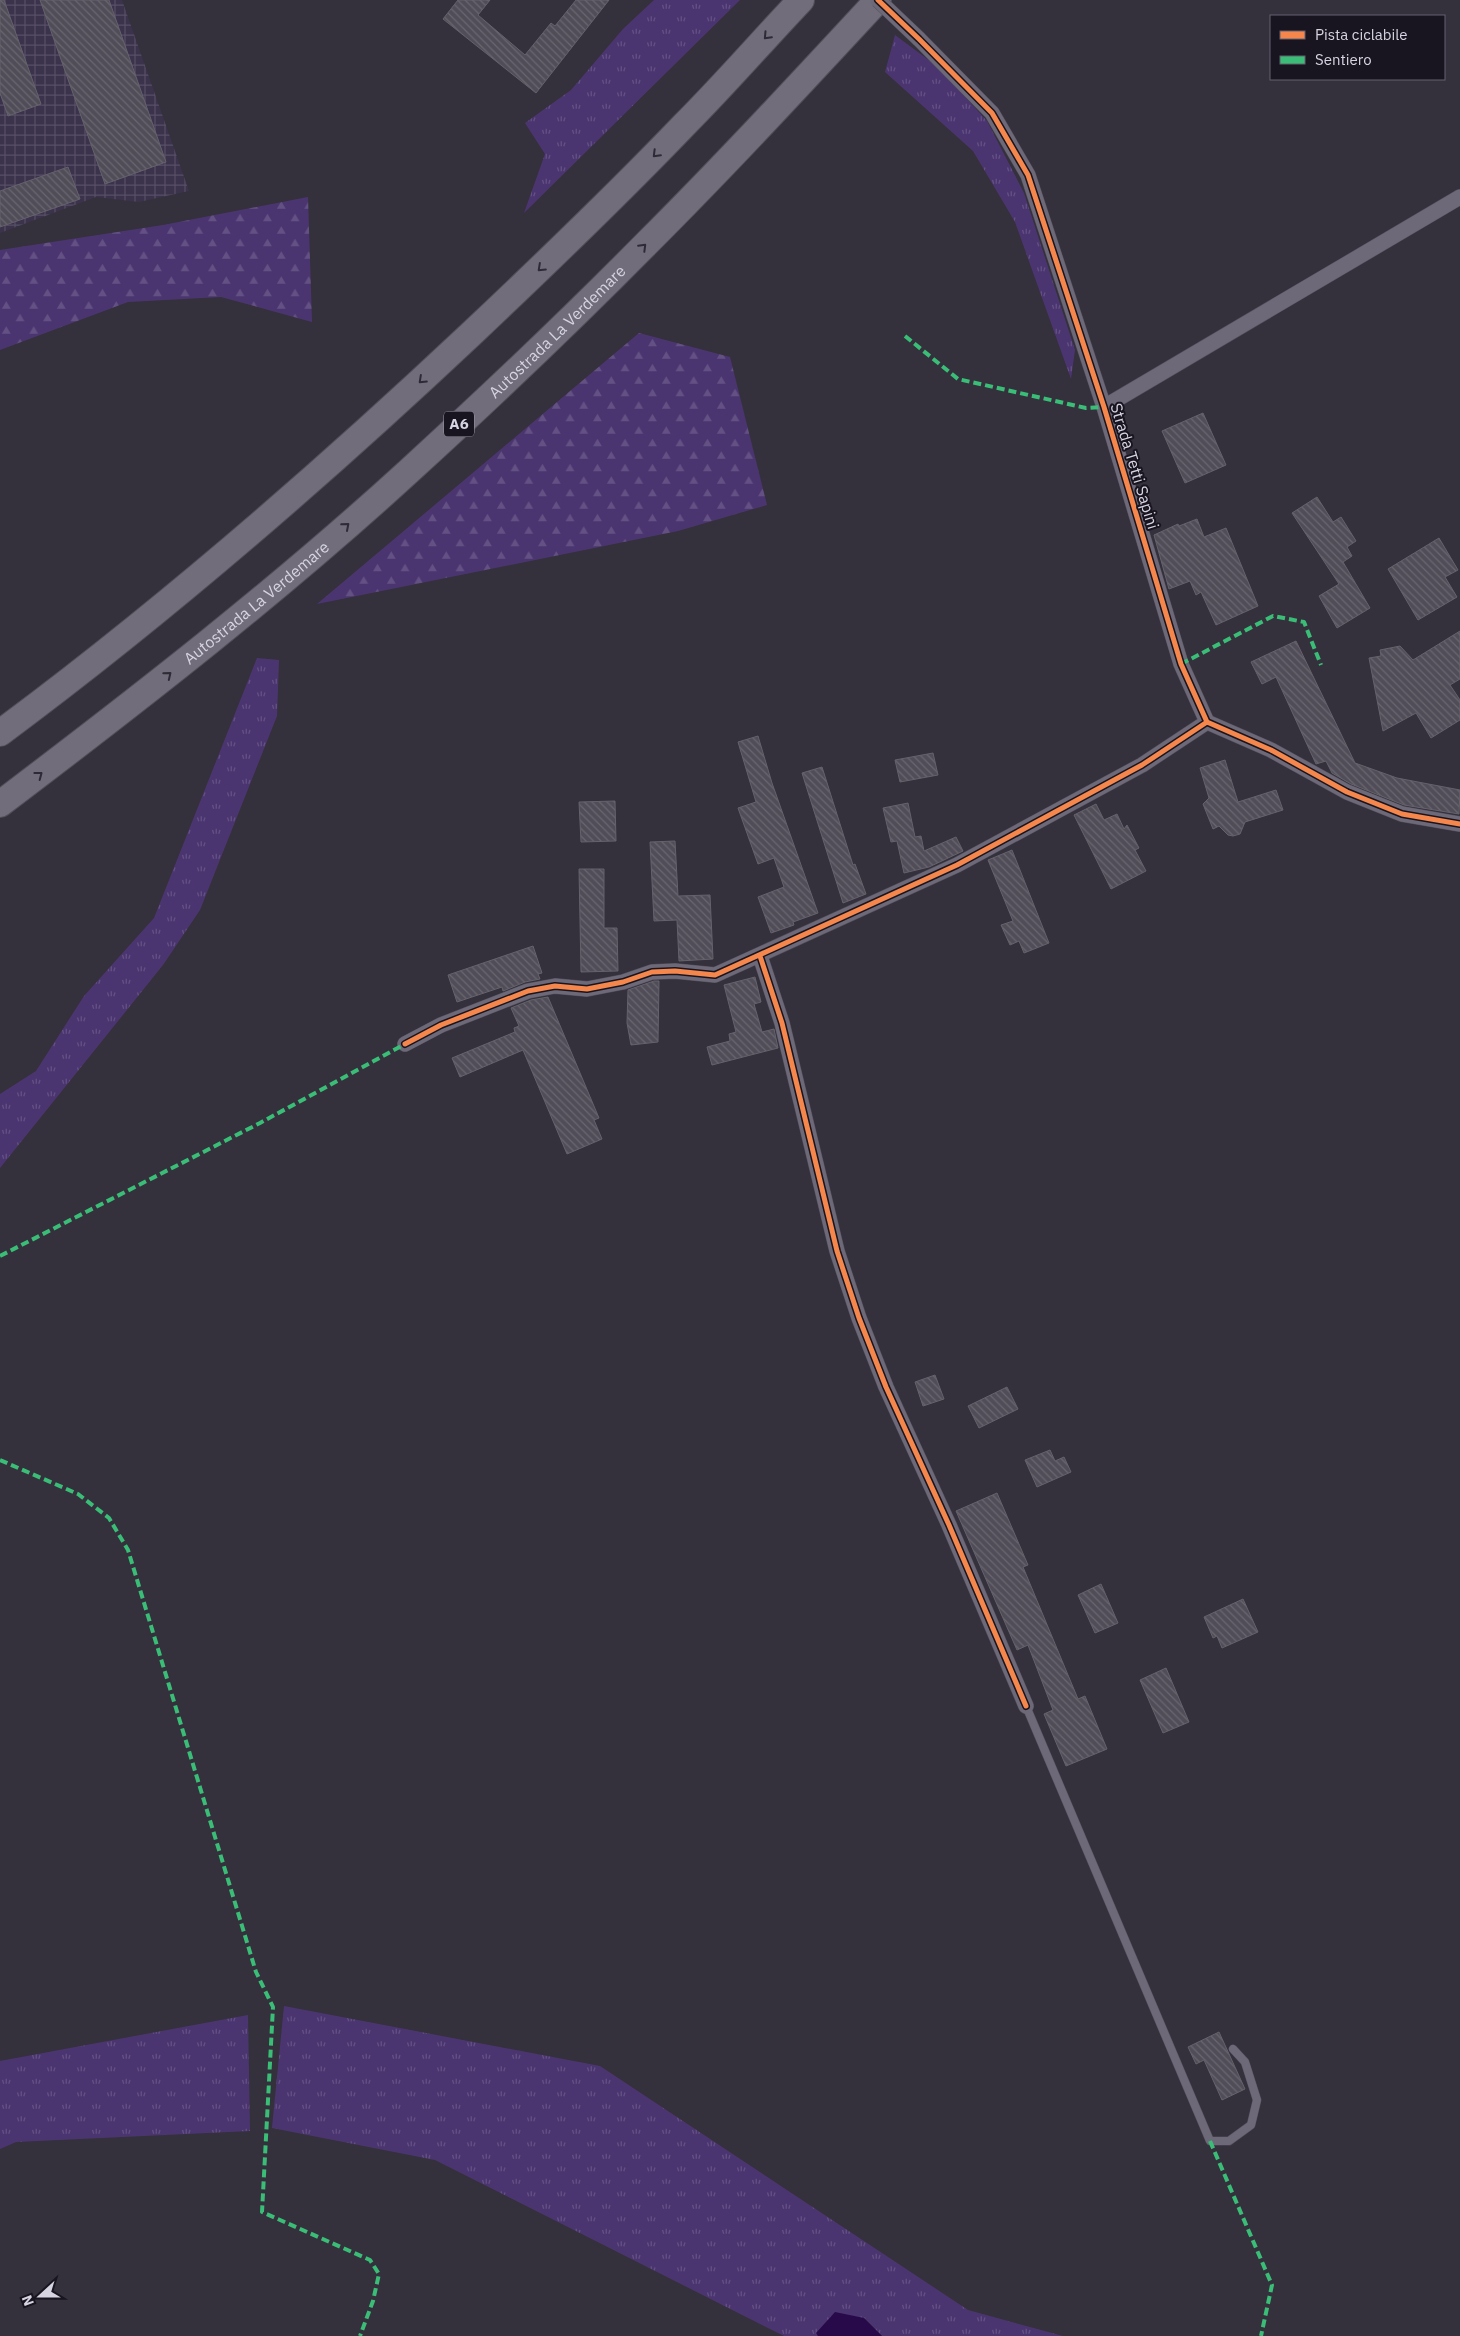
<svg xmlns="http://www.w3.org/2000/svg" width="1460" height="2336" font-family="'IBM Plex Sans',sans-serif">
  <defs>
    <pattern id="industrial-grid" width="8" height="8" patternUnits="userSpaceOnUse" patternTransform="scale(1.25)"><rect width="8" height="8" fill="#3b324c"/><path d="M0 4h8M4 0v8" fill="none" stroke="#574f66"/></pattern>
    <pattern id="grass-tufts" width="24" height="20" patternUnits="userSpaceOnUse" patternTransform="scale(1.25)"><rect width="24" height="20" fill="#4b3570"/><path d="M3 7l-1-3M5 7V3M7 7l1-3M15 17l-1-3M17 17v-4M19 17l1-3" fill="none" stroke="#645184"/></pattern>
    <pattern id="forest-firs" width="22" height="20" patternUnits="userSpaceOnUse" patternTransform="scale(1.25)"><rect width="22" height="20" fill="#4b3570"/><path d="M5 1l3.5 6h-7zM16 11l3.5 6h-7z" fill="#645184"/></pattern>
    <pattern id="building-back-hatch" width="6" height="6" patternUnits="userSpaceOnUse" patternTransform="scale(1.25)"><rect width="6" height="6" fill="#514d58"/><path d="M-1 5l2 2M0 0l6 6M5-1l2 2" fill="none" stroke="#696670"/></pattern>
  </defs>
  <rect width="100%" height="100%" fill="#34303c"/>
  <!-- industrial -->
  <path fill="url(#industrial-grid)" d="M0 0H122L189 191 139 202 96 197 0 233Z"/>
  <!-- grass -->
  <path fill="url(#grass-tufts)" d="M654 0H740L524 213 545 154 525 123 571 90 623 29Z
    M895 35 938 67 987 121 1024 193 1075 350 1071 379 1015 222 973 151 885 72Z
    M257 658 279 660 277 716 200 910 163 965 0 1168V1094L36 1071 84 996 154 918Z
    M284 2006 600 2066 968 2310 1063 2336H882L864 2318 817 2333 818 2336H784L435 2160 272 2128Z
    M248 2015 250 2131 16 2142 0 2149V2061Z"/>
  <!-- forest -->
  <path fill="url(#forest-firs)" d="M308 197 312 322 221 297 128 302 0 350V250L163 225Z
    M639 333 730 357 767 505 678 531 317 604Z"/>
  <!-- water -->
  <path fill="#280a4a" d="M835 2312 864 2318 882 2336H818L816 2333Z"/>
  <!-- building -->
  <path fill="url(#building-back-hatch)" stroke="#65626c" d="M0 0H4L41 104 8 116 0 93Z
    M40 0H109L166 162 105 184Z
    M458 0H490L478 15 525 55 551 23 555 26 576 0H609L536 93 443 19Z
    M68 167 80 199 0 227V191Z
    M1203 413 1226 465 1185 483 1162 431Z
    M1317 497 1333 522 1341 517 1356 541 1347 547 1352 556 1343 562 1370 608 1337 628 1319 596 1339 584 1292 513Z
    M1197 519 1204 537 1226 528 1258 606 1216 625 1201 592 1196 595 1190 581 1169 589 1154 535 1178 524 1179 526Z
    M1439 538 1458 570 1445 577 1457 597 1418 620 1388 569Z
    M1460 631V679L1450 685 1460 700V720L1431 738 1416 713 1383 731 1369 658 1381 656 1380 650 1400 646 1413 660Z
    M1296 641 1355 763 1397 778 1460 790 1459 814 1404 805 1351 784 1332 773 1326 761 1316 764 1276 677 1262 684 1251 662Z
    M758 736 772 783 818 913 793 922 794 925 771 933 758 897 784 887 774 858 758 864 738 808 756 802 738 742Z
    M933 753 938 775 900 782 895 760Z
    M1225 760 1238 802 1276 790 1283 810 1245 822 1240 834 1233 836 1228 835 1219 826 1213 829 1203 804 1209 798 1200 768Z
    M822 767 853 865 855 864 866 894 843 903 802 773Z
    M615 801 616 841 581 842 579 802Z
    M908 803 915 837 921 836 924 851 956 837 963 851 929 867 904 873 897 841 891 842 883 808Z
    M1096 804 1104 820 1117 814 1124 829 1127 825 1139 848 1135 850 1146 871 1111 889 1074 815Z
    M675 841 678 896 710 895 713 959 679 961 677 920 654 921 650 842Z
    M1012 850 1049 943 1024 953 1019 941 1010 945 1001 925 1013 921 988 860Z
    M579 869H604V928H617L618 971 581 972Z
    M533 946 542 973 538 974 540 979 525 982 503 991 502 987 457 1002 448 975Z
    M755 977 761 1002 754 1004 762 1032 774 1029 778 1048 712 1065 707 1047 730 1041 729 1034 736 1032 724 985Z
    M654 981H659L658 1042 631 1045 627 1023 628 990Z
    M548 997 599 1118 594 1120 602 1139 567 1154 523 1050 460 1077 452 1058 515 1032 514 1028 519 1026 511 1008 531 1000Z
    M935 1375 944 1399 923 1406 915 1382Z
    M1007 1387 1018 1409 979 1428 968 1406Z
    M1050 1450 1055 1461 1064 1457 1071 1472 1037 1487 1025 1460Z
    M997 1493 1028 1565 1023 1567 1078 1699 1085 1696 1107 1749 1066 1766 1044 1714 1053 1710 1028 1645 1017 1650 956 1511Z
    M1101 1584 1118 1623 1095 1633 1078 1595Z
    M1243 1599 1258 1632 1222 1648 1217 1636 1213 1638 1204 1617Z
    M1166 1668 1189 1722 1163 1733 1140 1680Z
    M1219 2032 1245 2089 1222 2100 1204 2060 1196 2064 1188 2047Z"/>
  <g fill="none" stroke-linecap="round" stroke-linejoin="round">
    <defs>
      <path id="lane" d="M1026 1706 1210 2141H1229L1251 2125 1257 2100 1245 2062 1233 2049"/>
      <path id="street" d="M919 39 992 113 1028 175 1104 407 1181 664 1207 722 1271 750 1347 792 1402 814 1460 824
        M1104 407 1460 197
        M760 956 782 1023 837 1251 859 1318 886 1387 949 1525 1026 1706
        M405 1044 441 1025 528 991 555 986 587 989 623 982 652 972 675 971 715 975 957 865 1142 765 1207 722"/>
      <g id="highway">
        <path d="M0 733C166 610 320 476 471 334 543 266 616 196 685 124 725 84 762 41 801 0"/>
        <path id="s1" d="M0 804C140 698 279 590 409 471 490 397 570 321 647 243 726 164 802 82 878 0"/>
      </g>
    </defs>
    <!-- lane casing -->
    <use href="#lane" stroke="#524e59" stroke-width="9"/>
    <!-- street casing -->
    <use href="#street" stroke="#524e59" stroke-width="16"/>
    <!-- highway casing -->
    <use href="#highway" stroke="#524e59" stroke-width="28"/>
    <!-- lane -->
    <use href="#lane" stroke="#6e6978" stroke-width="8"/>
    <!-- street -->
    <use href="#street" stroke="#6e6978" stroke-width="15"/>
    <!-- highway -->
    <use href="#highway" stroke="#716d7b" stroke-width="26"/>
    <defs>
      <path id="street-bridge" d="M878 0 919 39"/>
    </defs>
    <!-- street-bridge casing -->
    <use href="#street-bridge" stroke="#524e59" stroke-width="16" stroke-linecap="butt"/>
    <!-- street-bridge -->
    <use href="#street-bridge" stroke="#6e6978" stroke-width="15"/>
    <!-- quiet -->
    <path stroke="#3abd76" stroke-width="4" stroke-dasharray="8 4" stroke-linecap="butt" d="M905 336 958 379 1086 408 1104 407
      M1181 664 1273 616 1304 622 1321 665
      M0 1256 260 1123 405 1044
      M0 1460 78 1494 109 1518 128 1550 256 1972 273 2007 262 2212 370 2260 379 2274 373 2301 360 2336
      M1210 2141 1272 2285 1261 2336"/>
    <defs>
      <path id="cycleway" d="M878 0 919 39 992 113 1028 175 1104 407 1181 664 1207 722 1271 750 1347 792 1402 814 1460 824
        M760 956 782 1023 837 1251 859 1318 886 1387 949 1525 1026 1706
        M405 1044 441 1025 528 991 555 986 587 989 623 982 652 972 675 971 715 975 957 865 1142 765 1207 722"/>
    </defs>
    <!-- cycleway casing -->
    <use href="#cycleway" stroke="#181520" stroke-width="8"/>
    <!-- cycleway -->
    <use href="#cycleway" stroke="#f5874c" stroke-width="5"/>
  </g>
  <!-- one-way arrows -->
  <defs><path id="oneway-chevron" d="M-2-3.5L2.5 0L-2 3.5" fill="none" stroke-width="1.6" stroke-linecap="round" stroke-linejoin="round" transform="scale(1.25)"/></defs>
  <g stroke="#2e2b37">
    <use href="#oneway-chevron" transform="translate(767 36) rotate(133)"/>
    <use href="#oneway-chevron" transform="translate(656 154) rotate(135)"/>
    <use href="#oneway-chevron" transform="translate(643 247) rotate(-45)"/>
    <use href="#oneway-chevron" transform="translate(541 268) rotate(137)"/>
    <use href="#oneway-chevron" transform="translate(422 380) rotate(137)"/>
    <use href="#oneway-chevron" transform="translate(346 526) rotate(-41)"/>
    <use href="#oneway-chevron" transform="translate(168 675) rotate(-39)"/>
    <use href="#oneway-chevron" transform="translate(39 775) rotate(-37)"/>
  </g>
  <g text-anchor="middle" stroke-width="4" stroke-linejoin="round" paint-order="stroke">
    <!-- shield labels -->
    <rect fill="#181520" stroke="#9e9ba8" stroke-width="1" x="444" y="411.5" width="30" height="25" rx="4"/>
    <g font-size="15" font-weight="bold" fill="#d7d4e2">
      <text x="459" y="429">A6</text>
    </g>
    <!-- street labels -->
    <g font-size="16" fill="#d7d4e2" stroke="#181520">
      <text dy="6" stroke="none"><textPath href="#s1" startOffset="731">Autostrada La Verdemare</textPath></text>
      <text transform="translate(1135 466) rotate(73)" y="6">Strada Tetti Sapini</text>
      <text dy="6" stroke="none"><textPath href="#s1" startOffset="326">Autostrada La Verdemare</textPath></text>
    </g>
  </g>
  <!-- legend -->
  <rect x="1270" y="15" width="175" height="65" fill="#181520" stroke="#64616e"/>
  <rect x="1280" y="31" width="25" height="8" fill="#f5874c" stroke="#64616e"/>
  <text x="1315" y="40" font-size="15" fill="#d7d4e2">Pista ciclabile</text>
  <rect x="1280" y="56" width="25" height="8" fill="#3abd76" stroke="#64616e"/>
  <text x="1315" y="65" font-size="15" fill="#d7d4e2">Sentiero</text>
  <!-- north arrow -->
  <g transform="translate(40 2296) rotate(249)" stroke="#181520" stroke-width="4" paint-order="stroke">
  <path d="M0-4L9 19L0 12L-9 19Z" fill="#d7d4e2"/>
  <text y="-8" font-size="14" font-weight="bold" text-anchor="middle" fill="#d7d4e2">N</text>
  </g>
</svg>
